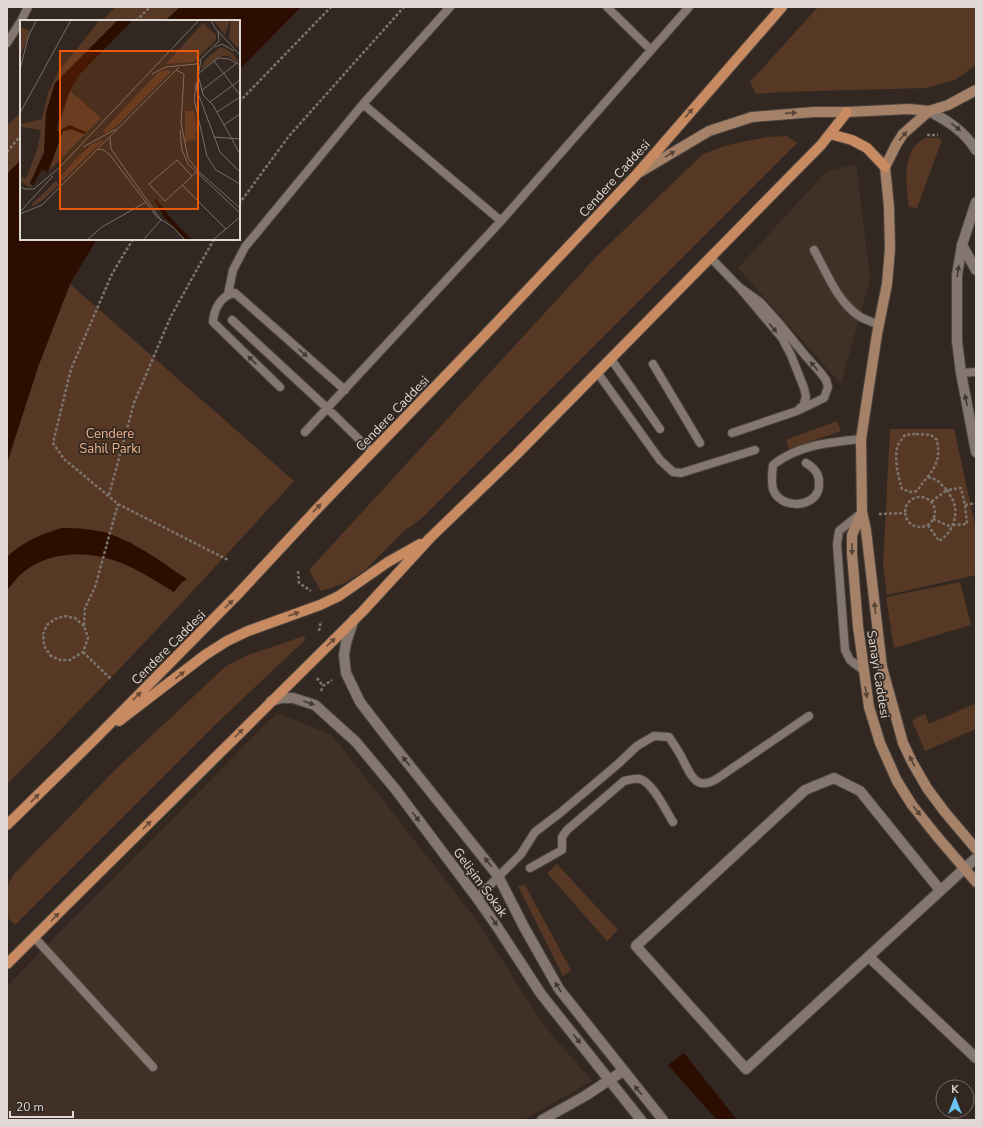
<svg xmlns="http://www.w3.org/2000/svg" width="983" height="1127" font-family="'Nunito Sans',sans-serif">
  <rect width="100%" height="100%" fill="#322821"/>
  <!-- built -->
  <path fill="#413026" d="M856 164 870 279 841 384 738 268 826 172Z
    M277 713 332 735 475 918 545 1027 592 1081 523 1120H7V986Z"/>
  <!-- green -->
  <path fill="#563825" d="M115 7H180L165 21H102Z
    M818 7H976V65L955 80 927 88 783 92 756 94 750 82Z
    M21 111V160L7 174V126Z
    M787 136 797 143 420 520 404 531 365 570 345 583 321 591 309 570 597 256 703 154 728 145 767 137Z
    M926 138H937L942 140 917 208 909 207C906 186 901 147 926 138Z
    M70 284 294 481C200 584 105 686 7 784V590C12 585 16 578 21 574 50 548 95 550 128 566 144 573 159 583 174 592L131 542 17 548 7 557V463L38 367Z
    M837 421 841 431 789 449 786 440Z
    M890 429H954L976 529V575L887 595 883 565Z
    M960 582 971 625 894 648 886 597Z
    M304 636 305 640 218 722 15 925 7 917V887L13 875 117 768 226 666 248 655Z
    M974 704 976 709V729L925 751 912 720 925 714 929 724Z
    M557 864 618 930 607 941 547 873Z
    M525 885 571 970 563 976 518 886Z"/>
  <!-- water -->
  <path fill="#2b0e00" d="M180 7H301L239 70V21H165Z
    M21 160V239H97L70 284 38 367 7 463V174Z
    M62 528C78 528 95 529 110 534 138 544 163 563 187 579L181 583 174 592C159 583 144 573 129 566 95 550 50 548 21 574 16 578 12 585 7 590V557C25 541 39 535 62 528Z
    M684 1053 737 1120H717L668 1065Z"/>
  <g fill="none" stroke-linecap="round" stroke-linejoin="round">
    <defs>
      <path id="service" d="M607 7 651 50
        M21 21 28 7
        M7 43 21 21
        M363 104 501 221
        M814 250C827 273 837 301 859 316 865 320 873 322 879 325
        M710 257 739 287 782 338 791 355 804 388 806 397 803 406 800 408
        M228 294 233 270 245 247 363 104 450 7
        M232 320 327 408 372 452
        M611 359 660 429
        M653 364 700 443
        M597 372 660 460 673 472 681 473 755 450
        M961 373 976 372
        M280 387 213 322C214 309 221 295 235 293L345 390
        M305 432 501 221 689 7
        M732 433 797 411 824 398 828 387 826 380 820 372 804 354 779 323 760 302 739 287
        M806 463C813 467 819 473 819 482 819 484 819 489 818 491 811 509 779 508 773 489 771 481 772 473 773 465 797 445 831 442 861 439
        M860 514 839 531 837 544 845 650 850 660 863 670
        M530 868 562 850V837L567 830 624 781C629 780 635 778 640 779 653 783 666 811 673 822
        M477 898 521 854 535 832 560 813 618 764 637 746 654 736 669 737C673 743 677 749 681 756 690 773 695 793 718 778L809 716
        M34 937 153 1067"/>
      <path id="minor" d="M962 245 976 270
        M940 890 860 791 834 778 805 790 636 946 746 1069 976 858
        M869 957 976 1058
        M542 1120 585 1096 623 1071"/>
      <path id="tertiary" d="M929 111C948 121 964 131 976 150
        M976 202 962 245 957 275V341L961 373 976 452
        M354 619 346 643 344 655 346 673 360 702 390 741 498 876 524 927 559 989 663 1120
        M271 701 282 698H293L315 705 356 742 396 790 477 898 498 928 541 994 641 1120"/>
      <path id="secondary" d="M929 111 903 134 896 145 885 167 889 207 890 249 887 284 877 334 861 439 862 512 866 530 882 667 903 743 912 762 927 788 944 811 976 849
        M640 172 709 131 752 117 814 112H847L909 109 929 111 948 105 976 90
        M862 512 852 535V554L858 626 869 707 880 743 897 781 912 805 935 834 976 882"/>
      <path id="primary" d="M830 134 852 140 867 148 885 167
        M119 721 205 655 227 641 248 631 320 605 339 596 388 562 420 544
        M7 825 93 741 237 595 316 510 483 337 637 174 782 7
        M7 964 363 611 430 538 516 455 821 145 847 112"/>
    </defs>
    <!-- service casing -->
    <use href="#service" stroke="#4d443f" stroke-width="10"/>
    <!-- minor casing -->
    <use href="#minor" stroke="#4d443f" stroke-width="12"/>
    <!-- tertiary casing -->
    <use href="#tertiary" stroke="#4d443f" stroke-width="12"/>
    <!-- secondary casing -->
    <use href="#secondary" stroke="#4d443f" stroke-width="12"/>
    <!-- primary casing -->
    <use href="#primary" stroke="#4d443f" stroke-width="12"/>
    <!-- path -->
    <path stroke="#7d746e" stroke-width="2.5" stroke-dasharray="3 2" stroke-linecap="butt" d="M136 21 150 7
      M239 102 331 7
      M927 135H938
      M7 152 21 135
      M239 204 289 136 404 7
      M133 239 112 274 71 369 53 443 64 459 118 504 228 560
      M916 434 931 435 937 440C942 467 930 471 917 491L911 492 902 489C898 477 893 454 899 443 901 440 903 438 905 435Z
      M928 477 937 480 947 490 931 502
      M109 495 134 403 171 316 214 239
      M905 512a15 15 0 1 1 30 0a15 15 0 1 1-30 0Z
      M965 505 976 503
      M879 514 904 513
      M933 519 952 527
      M928 525 939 541C950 535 957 520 955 507 954 501 950 495 947 490L961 488 965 505 967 524 953 525
      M298 571 299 583 311 591
      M84 626 75 618 64 616 55 619 47 625 43 634 44 646 51 656 60 660H70L83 652 88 638 84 626 85 608 95 587 118 504
      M319 631 321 621
      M83 652 112 680
      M317 678 323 686
      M321 691 323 686 332 680"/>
    <!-- service -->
    <use href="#service" stroke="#83776f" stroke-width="8"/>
    <!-- minor -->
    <use href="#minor" stroke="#83776f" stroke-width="10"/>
    <!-- tertiary -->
    <use href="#tertiary" stroke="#83776f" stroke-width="10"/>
    <!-- secondary -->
    <use href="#secondary" stroke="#a58168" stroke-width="10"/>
    <!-- primary -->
    <use href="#primary" stroke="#c78a61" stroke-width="10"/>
  </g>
  <!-- one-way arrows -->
  <defs><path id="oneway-solid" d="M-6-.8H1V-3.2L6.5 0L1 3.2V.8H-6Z"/></defs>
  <g fill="#664a37">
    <use href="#oneway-solid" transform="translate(689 113) rotate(-49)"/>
    <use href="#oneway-solid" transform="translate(317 508) rotate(-46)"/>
    <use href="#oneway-solid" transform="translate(229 604) rotate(-45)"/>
    <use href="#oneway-solid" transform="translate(294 614) rotate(-20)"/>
    <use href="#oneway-solid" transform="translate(331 642) rotate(-45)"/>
    <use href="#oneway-solid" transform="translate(180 675) rotate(-39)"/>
    <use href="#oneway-solid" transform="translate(137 696) rotate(-45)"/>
    <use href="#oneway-solid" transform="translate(239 733) rotate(-45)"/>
    <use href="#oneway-solid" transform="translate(35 798) rotate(-44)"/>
    <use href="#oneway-solid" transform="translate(147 825) rotate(-45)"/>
    <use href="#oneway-solid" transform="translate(55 917) rotate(-45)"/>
  </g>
  <g fill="#544336">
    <use href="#oneway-solid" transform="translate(791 113) rotate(-4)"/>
    <use href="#oneway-solid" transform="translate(903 136) rotate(-49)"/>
    <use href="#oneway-solid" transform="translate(670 154) rotate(-31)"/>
    <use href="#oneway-solid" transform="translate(852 549) rotate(89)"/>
    <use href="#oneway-solid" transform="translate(875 608) rotate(-96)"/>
    <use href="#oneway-solid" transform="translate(866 692) rotate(80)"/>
    <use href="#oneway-solid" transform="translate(912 761) rotate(-117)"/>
    <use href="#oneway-solid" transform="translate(917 811) rotate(52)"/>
  </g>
  <g fill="#423831">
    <use href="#oneway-solid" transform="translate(956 127) rotate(38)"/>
    <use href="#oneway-solid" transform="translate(958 271) rotate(-82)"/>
    <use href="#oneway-solid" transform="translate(773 328) rotate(49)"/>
    <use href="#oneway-solid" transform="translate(303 353) rotate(42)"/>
    <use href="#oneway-solid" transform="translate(252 360) rotate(-136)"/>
    <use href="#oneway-solid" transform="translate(814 366) rotate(-132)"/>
    <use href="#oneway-solid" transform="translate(966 400) rotate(-101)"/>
    <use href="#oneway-solid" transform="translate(309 703) rotate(19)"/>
    <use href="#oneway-solid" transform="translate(406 761) rotate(-129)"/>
    <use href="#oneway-solid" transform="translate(416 817) rotate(53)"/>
    <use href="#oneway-solid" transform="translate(488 862) rotate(-129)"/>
    <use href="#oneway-solid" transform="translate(494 921) rotate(55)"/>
    <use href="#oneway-solid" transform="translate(558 987) rotate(-122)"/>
    <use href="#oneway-solid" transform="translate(577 1039) rotate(52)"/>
    <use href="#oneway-solid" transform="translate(638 1090) rotate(-129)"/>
  </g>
  <g text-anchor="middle" stroke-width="3.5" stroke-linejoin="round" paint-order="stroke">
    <!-- street labels -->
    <g font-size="13" fill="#dfd8d4" stroke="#322821">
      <text transform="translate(614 178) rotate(-48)" y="5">Cendere Caddesi</text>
      <text transform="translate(392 413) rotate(-46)" y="5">Cendere Caddesi</text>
      <text transform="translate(168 647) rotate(-45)" y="5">Cendere Caddesi</text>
      <text transform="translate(879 674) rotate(81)" y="5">Sanayi Caddesi</text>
      <text transform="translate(481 882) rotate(54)" y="5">Gelişim Sokak</text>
    </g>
    <!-- park labels -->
    <g font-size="13" fill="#efb38d" stroke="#322821">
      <text x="110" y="438">Cendere<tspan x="110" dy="15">Sahil Parkı</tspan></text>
    </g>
  </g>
  <!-- overview -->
  <g transform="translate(20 20)">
    <rect width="220" height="220" fill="#322821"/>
    <path d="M80 0H98L35 63 27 92 24 131 10 163 13 166 9 167 0 161V157L6 159 18 127 21 110 1 107V104L22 99 28 73 38 52ZM210 0 205 15 194 1V0ZM211 0H220V25L217 28 209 18ZM183 3 196 15V20L174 42 146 44ZM0 7 10 11 0 37ZM201 27 213 33 220 44 208 36H202L180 50 186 39ZM148 50 152 51 99 104 85 114 83 111 124 67 139 52ZM50 71 81 98 28 152 43 111 51 109 66 112 49 105 37 112ZM165 91H174L178 111 175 112 176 119 165 122ZM83 120V121L42 161 39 158 56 139 72 124ZM36 161 39 165 22 181 13 186 12 184Z" fill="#563825"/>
    <path d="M98 0H113L59 55 50 71 37 105 38 112 49 105 66 112 64 114 51 109 43 111 28 152 22 149 13 166 10 163 24 134 26 92 35 63ZM136 179 151 198 172 220H166L144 197 134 180Z" fill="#2b0e00"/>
    <path fill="none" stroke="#776e69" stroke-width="1" d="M191 0 195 8 220 35M195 27 202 24 214 31M181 40 174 79 187 136 196 150 220 164M194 41 220 75M220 45 209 39 198 38 178 54 183 75 193 85 220 134M0 50 8 17 16 1M156 50 164 54 161 103 168 138 178 151 220 188M132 54 146 47 176 44 199 21 198 11M175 65 200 132 220 152M181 71 217 43M190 82 220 60M197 92 220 77M0 93 51 0M204 105 220 94M160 110 162 130 168 144 220 193M194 117 220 119M90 118 91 129 141 200M63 127 96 109M78 129 84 130 90 135 137 197 153 207 165 220M172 156 157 140 129 164 145 181 178 151M162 165 206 209M0 166 4 169H14L40 147 179 0M0 192 33 156M0 194 22 185 159 47M67 220 82 207 126 182M123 220 141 200M193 220 220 197"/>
    <path fill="#e8590c" fill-opacity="0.15" stroke="#e8590c" stroke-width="2" d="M40 31H178V189H40Z"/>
    <rect width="220" height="220" fill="none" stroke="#dfd8d4" stroke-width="2"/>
  </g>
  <!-- border -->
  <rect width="983" height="1127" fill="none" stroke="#dfd8d4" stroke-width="16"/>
  <!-- north arrow -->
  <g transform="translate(955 1099)"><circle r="19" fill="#322821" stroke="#776e69"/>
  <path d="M0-3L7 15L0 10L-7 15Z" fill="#6ac3f2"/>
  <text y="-6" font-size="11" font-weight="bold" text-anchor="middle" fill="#dfd8d4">K</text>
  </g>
  <!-- scale -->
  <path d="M10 1111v6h63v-6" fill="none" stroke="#dfd8d4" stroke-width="2"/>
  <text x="16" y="1111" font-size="12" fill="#dfd8d4" stroke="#322821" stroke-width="3" paint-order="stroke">20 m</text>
</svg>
